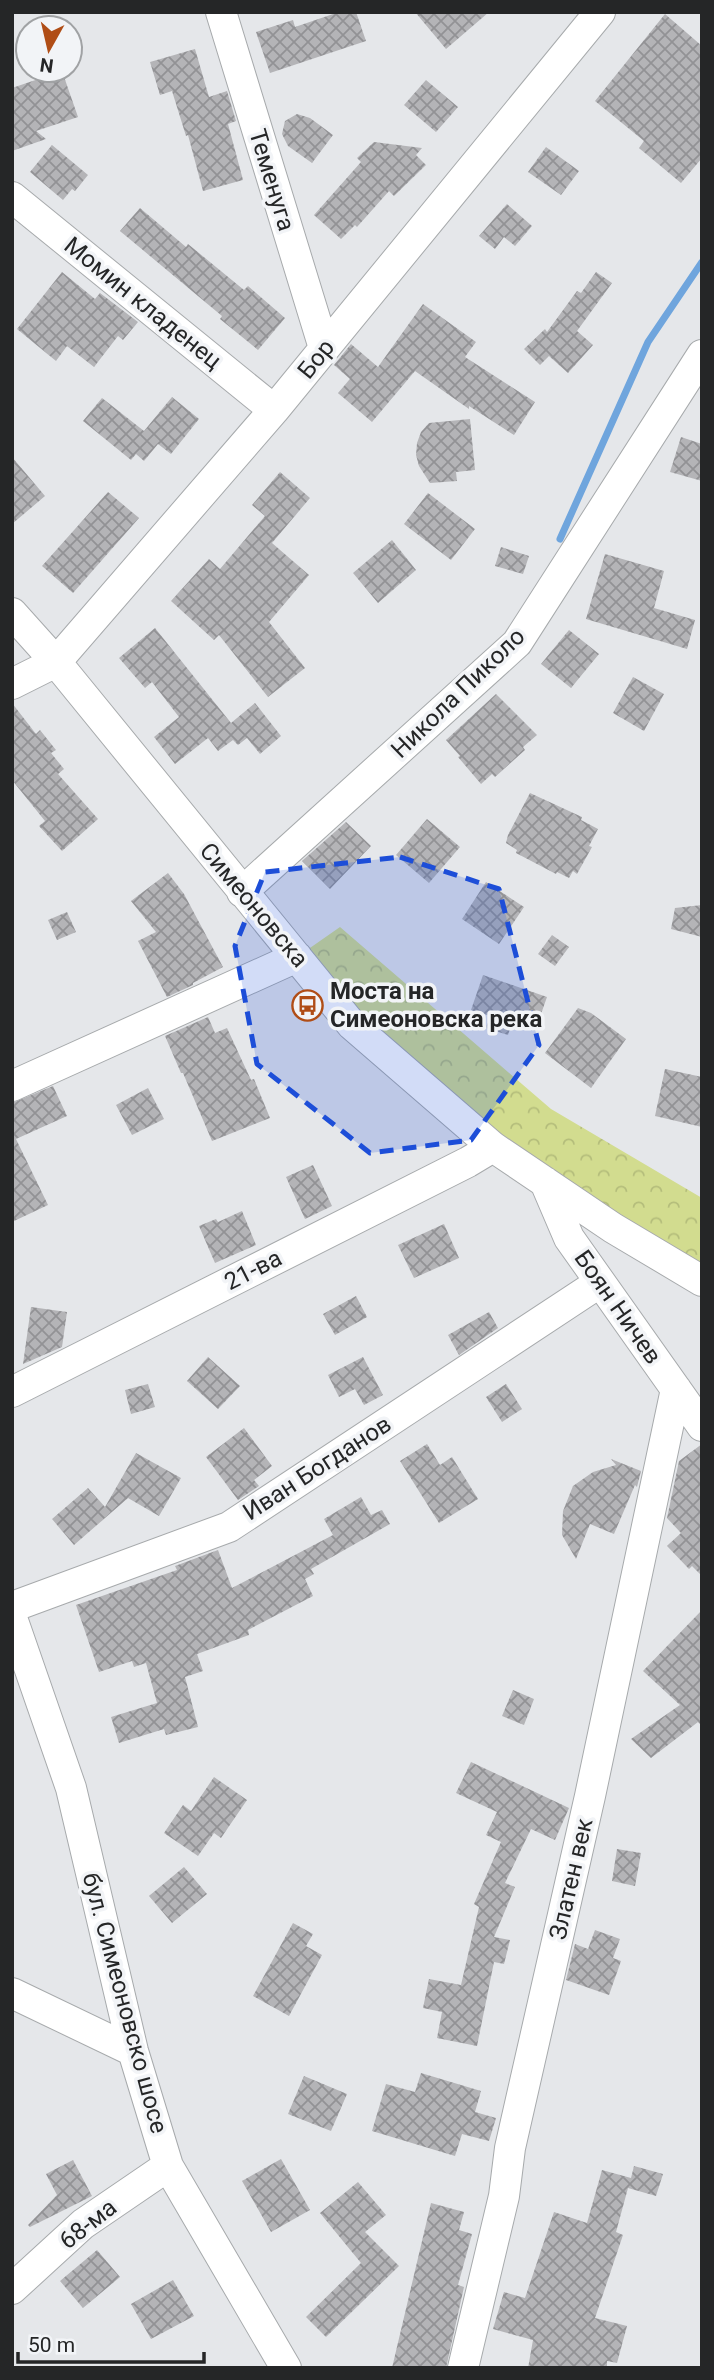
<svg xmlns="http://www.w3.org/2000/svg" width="714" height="2380" font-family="Roboto,sans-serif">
  <defs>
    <pattern id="park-crowns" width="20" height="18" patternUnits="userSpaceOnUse" patternTransform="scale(1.75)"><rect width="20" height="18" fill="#d2dc8f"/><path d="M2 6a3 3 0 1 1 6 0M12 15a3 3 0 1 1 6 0" fill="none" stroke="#b4bd7b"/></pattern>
    <pattern id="building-cross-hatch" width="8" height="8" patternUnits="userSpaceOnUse" patternTransform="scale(1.75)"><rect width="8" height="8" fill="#b4b4b7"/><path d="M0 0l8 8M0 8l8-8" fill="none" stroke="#929295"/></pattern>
  </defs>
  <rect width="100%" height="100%" fill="#e5e7ea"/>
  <!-- park -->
  <path fill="url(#park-crowns)" d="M340 927 551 1109 702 1198V1281L493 1147 297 957Z"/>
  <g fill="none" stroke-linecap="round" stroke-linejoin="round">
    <!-- stream -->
    <path stroke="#6fa5dd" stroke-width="7" d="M560 539 648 342 702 262"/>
  </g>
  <!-- building -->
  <path fill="url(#building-cross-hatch)" d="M339 12H356L366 41 270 73 256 32 293 20 295 27Z
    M415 12H489L446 49Z
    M665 14 702 46V158L681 183 639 148 644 141 595 101Z
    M195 49 209 97 227 91 236 121 228 124 243 180 203 191 188 135 186 136 172 91 160 95 150 62Z
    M62 71 78 117 36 131 46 139 12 151V88Z
    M426 80 458 107 436 132 404 105Z
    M297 114 310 118 333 135 312 163 288 146 282 134 285 121Z
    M374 142 422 148 416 155 426 165 394 196 389 191 357 227 355 225 341 239 314 215 361 162 357 158Z
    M52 145 88 175 75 191 72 189 63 200 30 172Z
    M546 147 579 171 561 195 528 172Z
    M507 204 532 226 515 246 504 237 495 249 479 236Z
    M140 208 186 247 188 244 244 290 248 286 285 318 258 350 220 319 222 316 120 231Z
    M62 272 95 299 100 293 138 322 123 340 118 336 94 367 67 346 56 361 17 329Z
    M596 272 612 283 577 331 593 345 568 373 549 356 540 365 524 349 545 329 547 332 577 291 581 293Z
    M423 304 476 342 465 357 535 402 514 435 469 406V409L415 371 372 422 338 393 350 379 334 365 351 344 378 367Z
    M172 397 199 419 171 454 158 444 144 461 136 454 131 460 83 421 102 398 144 431Z
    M470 419 475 470 456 472 457 481 430 483 419 466 416 455 417 443 421 432 429 423Z
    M681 437 702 444V481L670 472Z
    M12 457 45 496 12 524Z
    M280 472 310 498 272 543 309 575 269 622 305 668 268 697 219 635 214 640 171 601 209 559 220 569 265 516 252 505Z
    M108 492 139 518 73 593 42 566Z
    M428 493 475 529 451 560 404 524Z
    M392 540 416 570 378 603 353 573Z
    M501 547 529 556 523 574 495 566Z
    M605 554 664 571 654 608 695 620 687 649 586 619Z
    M155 628 231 723 255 703 281 736 260 754 247 738 238 745 233 740 218 751 208 738 175 764 154 737 179 717 152 682 145 688 119 658Z
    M569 630 599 654 571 688 541 664Z
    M633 677 664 694 644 731 613 713Z
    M496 694 537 735 523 747 525 750 495 777 492 774 481 784 458 757 460 756 446 740Z
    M12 703 36 734 40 730 56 750 51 753 64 769 58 774 98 819 62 851 39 826 45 821 12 780Z
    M530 793 582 817 581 820 598 829 589 846 592 847 577 874 573 871 569 878 557 872 556 874 516 853 517 850 506 843 508 835Z
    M427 819 460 847 429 883 396 855Z
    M346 822 371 846 330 889 302 861Z
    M168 873 184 894 223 967 193 983V985L167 997 138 941 156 932 131 901Z
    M486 882 524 907 499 944 462 919Z
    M702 905V937L671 929 675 908Z
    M67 912 76 932 57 940 48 920Z
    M552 935 569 947 555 966 538 954Z
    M483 975 547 997 535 1031 512 1023 508 1035 486 1028 490 1016 471 1010Z
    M578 1008 591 1013 626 1039 591 1088 545 1053Z
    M208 1017 215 1033 227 1028 251 1080 254 1079 270 1118 212 1141 183 1073H181L165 1036Z
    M665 1069 702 1077V1127L655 1116Z
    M53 1086 67 1116 16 1139 48 1205 12 1222V1103Z
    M148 1088 164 1119 132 1135 116 1105Z
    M313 1165 332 1206 305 1219 286 1177Z
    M242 1211 256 1245 215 1263 199 1226 216 1219 218 1222Z
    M444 1224 459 1258 414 1278 398 1245Z
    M356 1296 367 1317 335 1335 323 1314Z
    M31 1307 67 1312 62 1347 23 1364Z
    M489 1312 498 1328 459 1355 448 1335Z
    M208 1357 240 1386 218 1409 187 1381Z
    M363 1357 383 1395 364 1405 355 1389 339 1397 328 1375Z
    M148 1384 155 1407 131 1414 125 1390Z
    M506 1384 522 1409 502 1422 486 1397Z
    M244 1428 272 1466 254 1480 259 1486 238 1500 206 1457Z
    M427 1444 440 1465 452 1457 478 1499 439 1523 400 1461Z
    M702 1444V1576L692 1566 689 1569 667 1546 681 1533 667 1518 679 1461Z
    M136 1453 181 1478 159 1516 128 1498 74 1545 52 1519 88 1488 105 1507Z
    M611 1459 641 1471 637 1487 635 1485 614 1534 590 1524 576 1559 562 1535 563 1511 573 1486 593 1472 616 1465Z
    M361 1497 371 1515 382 1510 390 1524 311 1569 314 1574 305 1579 313 1596 248 1630 249 1635 197 1654 203 1671 185 1677 198 1727 166 1735 164 1729 119 1743 111 1717 157 1703 146 1663 134 1667 132 1661 99 1672 76 1605 177 1570 175 1566 218 1550 232 1588 333 1535 324 1519Z
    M702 1610V1726L698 1722 651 1758 631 1739 680 1705 643 1671Z
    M513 1690 534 1699 524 1725 502 1716Z
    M471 1762 569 1808 555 1840 531 1829 505 1883 515 1887 494 1937 510 1940 504 1964 494 1962 477 2046 437 2038 442 2012 423 2008 429 1979 461 1985 479 1907 474 1904 501 1842 486 1835 497 1812 456 1793Z
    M214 1777 247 1800 221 1838 214 1833 198 1856 164 1833 183 1805 191 1811Z
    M617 1849 641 1853 635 1886 612 1881Z
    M184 1867 207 1894 172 1923 149 1896Z
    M293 1923 313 1934 306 1946 322 1955 289 2016 253 1996Z
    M595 1930 620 1939 613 1958 621 1961 609 1995 566 1980 575 1944 588 1949Z
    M421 2073 481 2091 475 2112 496 2118 489 2141 462 2134 455 2156 372 2131 386 2084 415 2092Z
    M304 2076 347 2094 331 2131 288 2114Z
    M281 2159 310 2210 271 2232 242 2181Z
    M73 2160 92 2196 30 2227 28 2225 57 2195 46 2174Z
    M634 2166 663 2174 656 2196 628 2188 616 2232 623 2235 595 2318 627 2326 617 2363 607 2361V2368H528L533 2340 493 2329 504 2292 525 2298 554 2212 587 2223 602 2170 631 2178Z
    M358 2182 386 2215 365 2232 399 2266 326 2337 306 2317 361 2263 320 2213Z
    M431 2203 464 2212 459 2230 472 2234 458 2285 464 2287 446 2368H392Z
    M97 2250 120 2277 83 2308 60 2281Z
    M173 2280 194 2316 151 2339 131 2304Z"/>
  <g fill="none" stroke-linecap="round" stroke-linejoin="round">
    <defs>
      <path id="minor" d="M221 12 324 348
        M12 197 274 410
        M12 613 56 662 352 1025 493 1147 613 1228 702 1281
        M12 684 56 662 274 410 600 12
        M242 892 517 643 702 355
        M12 1086 297 957
        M545 1182 569 1238 702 1426
        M12 1392 468 1162 493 1147
        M12 1607 229 1527 599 1283
        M12 1618 71 1788 133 2051 168 2166 286 2368
        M12 1993 133 2051
        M12 2289 83 2224 168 2166
        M463 2368 504 2196 510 2148 590 1796 676 1389"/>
    </defs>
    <!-- minor casing -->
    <use href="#minor" stroke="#a7aaac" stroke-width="32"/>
    <!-- minor -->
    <use href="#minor" stroke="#fff" stroke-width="30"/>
  </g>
  <!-- marked area -->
  <path fill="#1d4ed8" fill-opacity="0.2" stroke="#1d4ed8" stroke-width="5" stroke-dasharray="14 9" stroke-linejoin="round" d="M400 857 499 889 539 1045 471 1140 370 1153 257 1064 235 946 265 872Z"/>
  <!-- icons -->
  <defs>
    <symbol id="bus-ring" viewBox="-11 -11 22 22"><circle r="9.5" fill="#f2f4f7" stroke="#b04d16" stroke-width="1.5"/><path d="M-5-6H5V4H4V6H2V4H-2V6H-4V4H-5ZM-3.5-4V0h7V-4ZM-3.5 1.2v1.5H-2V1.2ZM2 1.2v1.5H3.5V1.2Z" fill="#b04d16"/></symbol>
  </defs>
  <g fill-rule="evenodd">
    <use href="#bus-ring" x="290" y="988" width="35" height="35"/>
  </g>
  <g text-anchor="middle" stroke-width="7" stroke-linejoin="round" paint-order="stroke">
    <!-- street labels -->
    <g font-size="24" fill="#252627" stroke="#f2f4f7">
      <text transform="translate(272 180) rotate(73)" y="8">Теменуга</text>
      <text transform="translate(143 303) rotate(39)" y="8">Момин кладенец</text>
      <text transform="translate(316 359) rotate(-51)" y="8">Бор</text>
      <text transform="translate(458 693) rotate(-44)" y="8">Никола Пиколо</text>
      <text transform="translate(254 905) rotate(50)" y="8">Симеоновска</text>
      <text transform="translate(253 1270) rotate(-27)" y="8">21-ва</text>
      <text transform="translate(618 1307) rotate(55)" y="8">Боян Ничев</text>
      <text transform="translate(317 1468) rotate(-33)" y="8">Иван Богданов</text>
      <text transform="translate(571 1879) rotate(-77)" y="8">Златен век</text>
      <text transform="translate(125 2003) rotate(75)" y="8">бул. Симеоновско шосе</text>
      <text transform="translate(88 2224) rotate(-38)" y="8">68-ма</text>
    </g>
    <!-- poi labels -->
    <g font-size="24" font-weight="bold" fill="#252627" stroke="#f2f4f7" text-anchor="start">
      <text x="330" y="999">Моста на<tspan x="330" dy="28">Симеоновска река</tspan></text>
    </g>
  </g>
  <!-- border -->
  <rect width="714" height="2380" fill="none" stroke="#252627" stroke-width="28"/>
  <!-- north arrow -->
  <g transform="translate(49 49) rotate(188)"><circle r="33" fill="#f2f4f7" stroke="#a0a2a4" stroke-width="2"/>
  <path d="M0-5L12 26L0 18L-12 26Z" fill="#b04d16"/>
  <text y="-10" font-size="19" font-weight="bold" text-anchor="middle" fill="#252627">N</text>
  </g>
  <!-- scale -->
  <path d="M18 2352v10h186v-10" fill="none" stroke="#252627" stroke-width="3.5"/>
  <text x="28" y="2352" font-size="21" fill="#252627" stroke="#f2f4f7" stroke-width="5" paint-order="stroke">50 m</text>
</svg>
